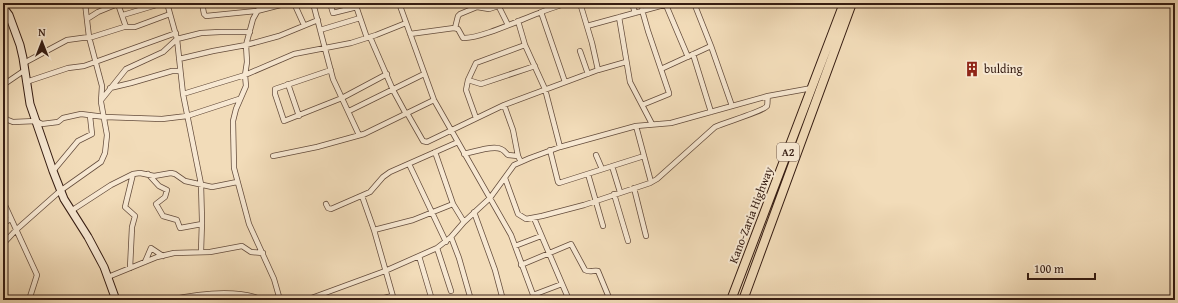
<svg xmlns="http://www.w3.org/2000/svg" width="1178" height="303" font-family="'Gentium Book Plus',serif">
  <rect width="100%" height="100%" fill="#f2dcb9"/>
  <filter id="stains"><feTurbulence type="fractalNoise" baseFrequency=".005" numOctaves="4"/><feColorMatrix values="0 0 0 0 .2 0 0 0 0 .09 0 0 0 0 .02 0 0 0 .5 -.17"/></filter>
  <radialGradient id="worn" r=".72"><stop offset=".6" stop-color="#630" stop-opacity="0"/><stop offset="1" stop-color="#630" stop-opacity=".3"/></radialGradient>
  <g fill="none" stroke-linecap="round" stroke-linejoin="round">
    <defs>
      <path id="street" d="M167 3 177 39 183 94 201 184 202 221 201 252
        M202 3 204 14 206 16 257 11 288 3
        M262 3 253 19 246 45 247 62 245 75 246 86 236 109 233 121 234 168 249 224 274 279 280 300
        M294 3 304 25
        M313 3 333 79 359 135
        M330 3 333 13 357 7
        M355 3 367 38
        M399 3 434 100 511 235 535 300
        M497 3 508 25
        M580 3 592 43 598 70
        M632 3 635 13
        M694 3 711 46 732 106
        M711 3H716
        M118 4 126 27
        M666 5 688 57
        M541 12 565 82
        M123 15 163 3
        M619 17 630 82 652 124
        M87 19 98 12 120 3
        M518 21 525 45 545 89 560 147
        M587 26 671 3
        M455 28 458 16 460 14 477 7 489 9 507 3
        M320 30 360 18
        M410 34 454 28 458 29 463 38C480 39 522 19 539 13 548 9 558 6 568 3
        M370 37 393 90 406 114
        M89 38 124 27H135L170 14
        M580 51 588 74
        M693 54 711 112
        M179 59 213 51 246 45 279 36 318 20
        M24 63 67 40 89 37
        M661 69 711 46
        M331 70 275 89V94L284 121 342 98 387 74
        M468 80 481 84 535 66
        M26 82 68 68 84 66 176 33
        M288 84 299 116
        M3 85 25 70
        M110 88 131 83 172 71H180
        M183 94 245 75 294 54 351 43 376 35 406 23
        M102 99 126 69 163 52 177 39 201 33 220 32H250
        M504 105 513 130 518 156
        M642 105 669 94V93L648 31 642 10
        M3 106 5 102 4 85
        M349 111 424 74
        M407 113 423 141 427 142 504 105 598 70 626 62
        M3 117 8 120 13 122 36 121 42 124 58 122 63 118 81 114 105 117 162 119 187 116 239 99
        M476 118 466 90 468 80 476 63 525 45
        M636 126 651 182
        M550 150 558 182 559 183 644 156
        M435 152 453 204 464 222
        M464 154C473 152 493 145 501 149 504 150 506 153 508 155L518 156 521 162
        M596 155 602 169
        M273 156 317 147 364 134 434 100
        M409 164 446 242
        M612 166 620 192
        M53 171 78 141 92 134 90 116
        M148 174 159 186 167 190 165 197 156 204 163 216 177 220 180 228 202 224
        M588 174 603 226
        M505 178 518 214 526 219 542 216 584 205 650 183 657 179 715 127C723 123 764 111 767 106 768 103 767 99 768 96
        M634 188 646 236
        M614 194 628 241
        M362 196 374 230 394 300
        M3 201 37 275 29 300
        M326 204 328 208 331 209 370 192 383 177 390 172 458 142
        M71 211 111 185 133 174 140 173 154 176 171 173 175 174 185 181 212 187 237 182
        M474 212 495 270 503 300
        M534 218 569 300
        M3 223 11 219
        M374 230 413 220 453 204
        M451 237 459 258 471 300
        M3 244 16 230 60 191 101 162 105 153 107 135 101 102 102 86 89 37 85 3
        M515 246 541 236
        M437 248 451 291
        M419 256 432 300
        M145 262 151 248 163 256
        M521 265 571 244 585 270C590 273 593 270 598 271L610 300
        M130 268 132 227 135 216 125 207 133 174
        M108 277 157 257 174 253 210 252 242 246 251 252 263 253
        M533 295 562 284
        M169 300C197 294 236 288 263 300
        M306 300 385 271 437 248 451 237 464 222 490 198 514 165 530 158 560 147 636 126 671 123 768 96 812 88
        M377 300 392 296"/>
      <path id="secondary" d="M3 7 9 15 20 45 23 58 30 104 53 171 64 199 88 237 104 267 116 300"/>
      <path id="highway" d="M731 300 844 3
        M743 300 852 3"/>
    </defs>
    <!-- street casing -->
    <use href="#street" stroke="#644c3c" stroke-width="6"/>
    <!-- secondary casing -->
    <use href="#secondary" stroke="#351c12" stroke-width="9"/>
    <!-- highway casing -->
    <use href="#highway" stroke="#351c12" stroke-width="10"/>
    <!-- street -->
    <use href="#street" stroke="#f7e8d2" stroke-width="4.5"/>
    <!-- secondary -->
    <use href="#secondary" stroke="#f7e8d2" stroke-width="7"/>
    <!-- highway -->
    <use href="#highway" stroke="#f2dcb9" stroke-width="8"/>
  </g>
  <!-- icons -->
  <defs>
    <symbol id="building-bare" viewBox="-9 -9 18 18"><path d="M-4-6H4V6H1V3H-1V6H-4ZM-2.5-4.3h1.7v1.8h-1.7ZM.8-4.3h1.7v1.8H.8ZM-2.5-1h1.7V.8h-1.7ZM.8-1h1.7V.8H.8Z" fill="#8f2418" stroke="#f7e8d2" stroke-width="2.5" paint-order="stroke"/></symbol>
  </defs>
  <g fill-rule="evenodd">
    <use href="#building-bare" x="961" y="58" width="22" height="22"/>
  </g>
  <g text-anchor="middle" stroke-width="4" stroke-linejoin="round" paint-order="stroke">
    <!-- shield labels -->
    <rect fill="#f7e8d2" stroke="#6f594c" stroke-width="1" x="777" y="143" width="22" height="18" rx="3"/>
    <g font-size="11" font-weight="bold" fill="#351c12">
      <text x="788" y="156">A2</text>
    </g>
    <!-- poi labels -->
    <g font-size="12" fill="#351c12" stroke="#f7e8d2" text-anchor="start">
      <text x="984" y="73">bulding</text>
    </g>
    <!-- street labels -->
    <g font-size="12" fill="#351c12" stroke="#f7e8d2">
      <text transform="translate(751 215) rotate(-69)" y="4">Kano-Zaria Highway</text>
    </g>
  </g>
  <!-- margin -->
  <rect width="1178" height="303" fill="none" stroke="#f2dcb9" stroke-width="16"/>
  <rect x="4" y="4" width="1170" height="295" fill="none" stroke="#351c12" stroke-width="2"/>
  <rect x="8" y="8" width="1162" height="287" fill="none" stroke="#351c12"/>
  <!-- north arrow -->
  <g transform="translate(42 42)" stroke="#f7e8d2" stroke-width="3" paint-order="stroke">
  <path d="M0-3L7 15L0 10L-7 15Z" fill="#351c12"/>
  <text y="-6" font-size="11" font-weight="bold" text-anchor="middle" fill="#351c12">N</text>
  </g>
  <!-- scale -->
  <path d="M1028 273v6h67v-6" fill="none" stroke="#351c12" stroke-width="2"/>
  <text x="1034" y="273" font-size="12" fill="#351c12" stroke="#f7e8d2" stroke-width="3" paint-order="stroke">100 m</text>
  <rect width="100%" height="100%" filter="url(#stains)"/>
  <rect width="100%" height="100%" fill="url(#worn)"/>
</svg>
